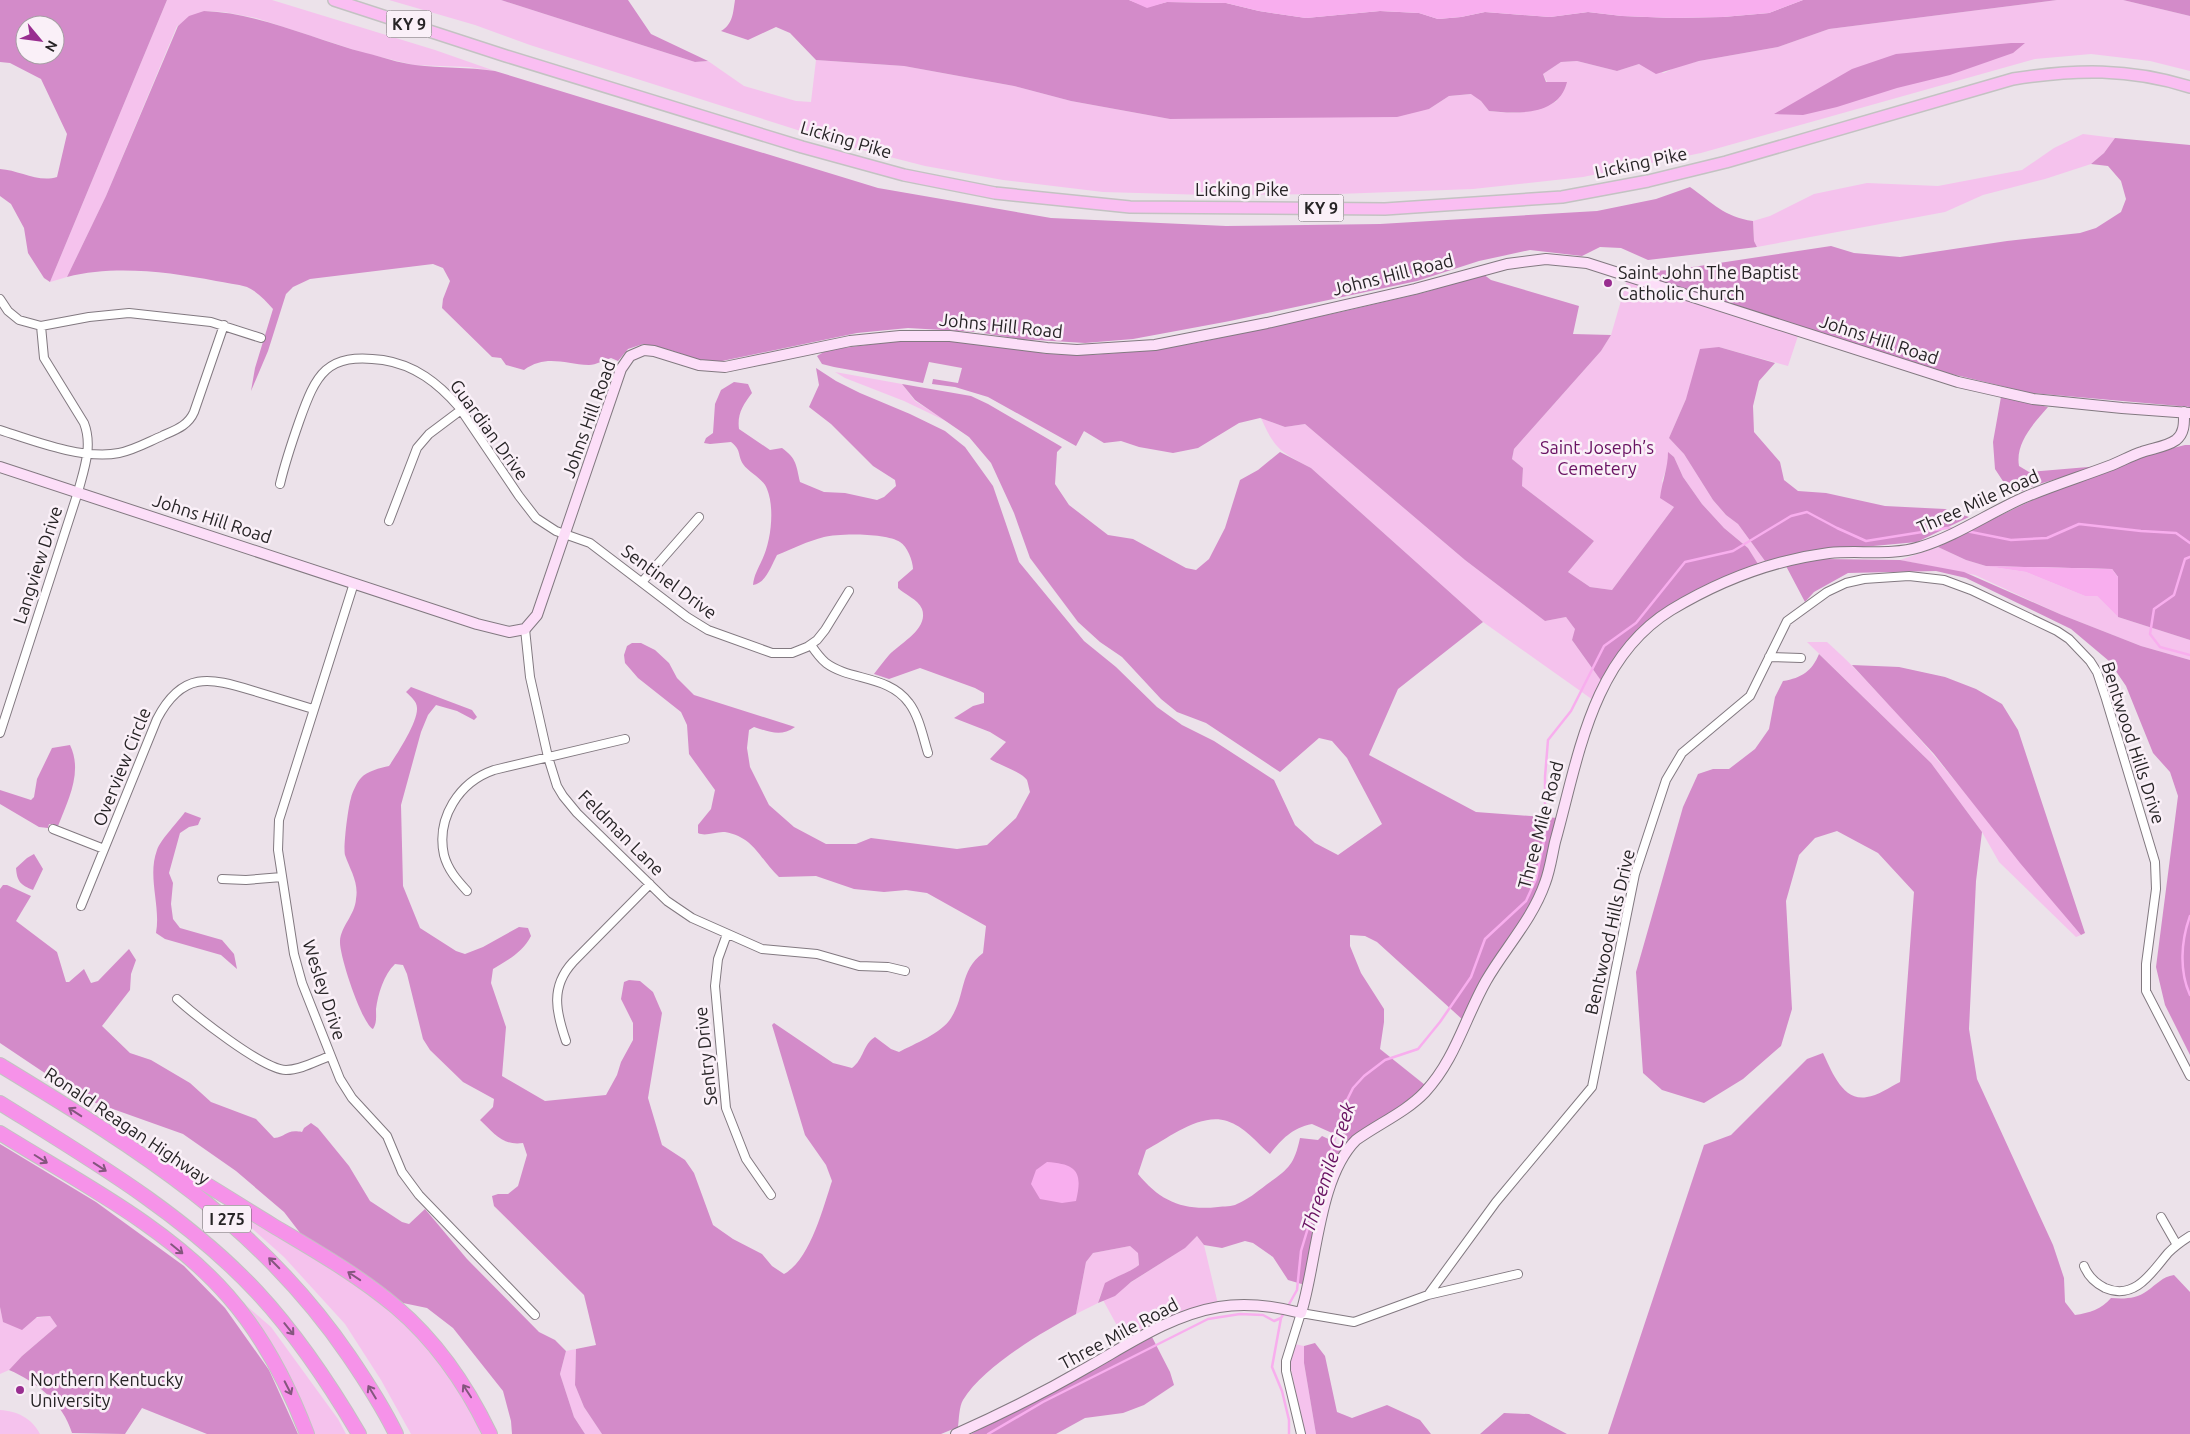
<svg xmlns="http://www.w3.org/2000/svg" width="2190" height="1434" font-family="Ubuntu,sans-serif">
  <rect width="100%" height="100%" fill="#ece2ea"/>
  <!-- green -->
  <path fill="#f5c2ed" d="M167 0H272L435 50 495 71 469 67 414 65 364 53 256 18 224 12 204 11 177 26 106 196 67 277 50 282Z
    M389 0H501L695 62 708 61 744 86 796 101 811 102 816 60 904 66 1014 86 1071 101 1170 119 1243 118 1429 109 1449 96 1472 94 1481 101 1489 111C1517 114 1532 114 1557 101L1543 74 1561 62 1577 61 1617 71 1639 64 1664 73 1678 66 1699 61 1778 47 1829 29 2057 0H2123L2190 16V71L2150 61 2091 54 2035 59 1701 153 1583 177 1473 189 1338 194 1208 195 1103 192 1003 180 925 166 851 147 530 45 475 25Z
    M2083 134 2115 138 2104 153 2091 164 2045 179 1983 195 1945 212 1757 247 1754 241 1753 221 1770 216 1814 194 1867 183 1938 186 2022 170 2054 148Z
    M1627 280 1798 336 1788 366 1719 347 1686 399 1669 438 1684 454 1713 500 1726 515 1738 524 1765 561 1758 564 1748 548 1724 528 1702 504 1683 477 1674 457 1669 453 1668 464 1662 481 1674 507 1612 590 1590 587 1568 572 1594 541 1522 486 1523 468 1512 459 1514 449 1601 351 1611 335Z
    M835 372 902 384 915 401 950 423 904 401 845 378Z
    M1261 418 1285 427 1305 424 1465 560 1545 621 1566 617 1576 629 1572 640 1602 682 1593 700 1483 622 1311 468C1281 452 1275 450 1261 418Z
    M1938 547 1966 560 1986 566 2026 572 2085 596H2097L2118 617 2190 640V660L2141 646 2062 615 1975 575 1900 560Z
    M1807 642H1827C1850 662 1870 685 1891 707 1958 780 2017 859 2081 935L2076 937 1999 862 1982 832 1931 763Z
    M210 1191C278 1234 361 1278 418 1336 444 1362 466 1400 481 1434H411L381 1380 345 1324 284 1257Z
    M1197 1236 1204 1245 1218 1304C1183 1307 1155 1326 1126 1342L1103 1300C1116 1296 1122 1288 1133 1281 1155 1266 1178 1255 1197 1236Z
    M1130 1246 1138 1252 1139 1265C1118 1282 1107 1271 1098 1303L1076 1314 1086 1262 1093 1253Z
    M226 1288 271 1327 338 1419 346 1434H310Z
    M0 1307 3 1322 50 1316 57 1326 22 1356 9 1370 0 1374Z
    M1294 1344 1304 1346V1363L1316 1434H1305L1290 1365Z
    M576 1349 575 1385 584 1407 602 1434H585L574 1417 560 1374 566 1351Z
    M0 1410C17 1411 32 1418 40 1434H0Z"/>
  <!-- forest -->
  <path fill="#d38bc9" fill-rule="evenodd" d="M0 0H167L50 282 44 278 28 253 24 228 11 204 0 196V169C19 170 38 183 57 177L67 134 41 79 10 63 0 62ZM25 25H55V55H25Z
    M501 0H628L651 34 708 61 695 62Z
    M735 0H1129L1147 7 1167 2 1226 3 1259 11 1306 18 1380 11 1419 13 1438 19 1461 17 1485 12 1550 17 1588 12 1622 16 1673 18 1723 17 1769 13 1803 0H2057L1829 29 1778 47 1699 61 1656 74 1639 64 1617 71 1577 61 1561 62 1543 74 1546 82H1567C1559 116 1517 114 1489 111L1481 101 1471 94 1449 96 1429 109 1397 117 1170 119 1071 101 1014 86 904 66 816 60 790 33 776 27 748 40 721 31C733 24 733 13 735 0Z
    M2123 0H2190V16Z
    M204 11C260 13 312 39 366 53 382 57 399 63 415 65 441 68 468 67 495 71L878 188 1051 218 1226 226 1380 224 1597 211 1656 199 1690 187C1713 203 1724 217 1753 221L1754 241 1757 247 1648 260 1621 248 1600 247 1582 256 1530 250 1479 261 1417 281 1230 321 1133 339 1085 343 1020 339 977 332 908 328 857 333 722 361 706 362 670 350 643 344 628 349 618 361 611 358C604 360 596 365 589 365 564 364 546 354 524 370L506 365 501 358 492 357 442 308 443 299 450 281 443 268 433 264 310 279 293 287 286 294 268 351 251 391 255 368 273 309C265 300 258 292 247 287 237 284 226 283 216 281 168 272 115 265 67 277L106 196 178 26 189 16Z
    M2011 43H2025L2013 53 1950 75 1897 88 1837 107 1803 115 1774 114 1852 69 1896 54Z
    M2115 138 2190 145V407L2031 393 1939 371 1680 288 1650 277 1648 271 1673 270 1831 246 1854 253 1900 257 2007 241 2080 233 2096 228 2121 212 2126 199 2121 181 2108 166 2091 164 2104 153Z
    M1483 274 1491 280 1579 306 1573 334 1611 335 1601 351 1514 449 1512 459 1523 468 1522 486 1594 541 1568 572 1590 587 1612 590 1674 507 1660 498C1662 482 1668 468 1668 452L1674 457 1683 477 1702 504 1724 528 1748 548 1758 564 1700 588 1681 599 1602 682 1572 640 1575 629 1566 617 1545 621 1465 560 1305 424 1285 427 1260 418 1239 423 1198 448 1173 453 1139 447 1121 441 1104 443 1084 431 1076 446 988 397 955 387 932 384 933 379 958 383 962 368 929 362 923 383 834 367 822 364 817 356 827 350 898 341H964L1048 354 1090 355 1144 351 1201 342 1345 311 1426 292Z
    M1719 347 1775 363 1759 381 1753 406 1754 432 1780 462 1784 480 1798 491 1826 493 1885 506 1945 509 1969 517 1917 542 1819 551 1765 561 1738 524 1726 515 1713 500 1684 454 1669 438 1686 399 1700 349Z
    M816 368 836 381 860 393 910 414 945 431 965 447 993 486 1019 562 1084 641 1116 667 1157 707 1182 725 1214 741 1274 780 1295 825 1315 843 1338 855 1382 824 1347 758 1332 741 1319 738 1280 772 1206 723 1177 712 1161 699 1122 657 1100 642 1078 622 1030 558 1014 513 991 463 969 437 915 400 902 384 971 396 988 404 1062 447 1057 452 1055 484 1069 505 1108 535 1133 539 1186 568 1196 570 1209 559 1225 528 1240 480 1258 470 1280 452 1311 468 1483 622 1398 689 1369 755 1476 812 1558 818 1542 882 1531 906 1463 1020 1377 942 1365 936 1350 935V946L1361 973 1384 1009V1022L1380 1049 1425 1085 1405 1102 1350 1141 1312 1124C1292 1128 1282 1139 1270 1154 1257 1143 1244 1126 1227 1121 1201 1112 1168 1138 1146 1150L1138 1174C1160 1201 1183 1211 1218 1207 1224 1206 1232 1207 1237 1204 1247 1200 1257 1192 1266 1185 1288 1169 1294 1166 1300 1138L1318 1140 1322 1136 1341 1145 1344 1149 1305 1285 1288 1280 1273 1257 1253 1243 1245 1241 1222 1248 1204 1245 1197 1236 1185 1248 1131 1282 1115 1296 1098 1303 1105 1283C1116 1276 1129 1273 1139 1265L1138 1253 1130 1246 1093 1253 1086 1262 1076 1314C1042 1332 983 1367 963 1400 959 1407 959 1419 958 1427L941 1434H602L584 1407 575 1385 576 1349 596 1345 584 1295 494 1206 492 1196 498 1194H508L518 1186 527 1155 523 1143C502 1146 494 1133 480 1120L493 1107 494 1099 463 1082 430 1050 423 1039 407 974 403 965 395 964C384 974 378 994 376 1009 376 1017 377 1023 373 1029 362 1024 339 955 340 941 341 926 355 915 356 899 359 882 350 870 345 855 343 848 348 807 351 798 352 793 357 782 361 778 367 771 380 768 389 766 397 754 418 722 417 708 417 701 410 696 406 692L411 687 472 710 477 717 474 720 457 711 436 705 428 715 421 732 401 805 403 886 420 928 456 951 465 954 483 947 519 927 528 928 531 936C523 952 508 960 493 969L491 983 506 1027 502 1076 545 1101 606 1095 617 1075 621 1062 633 1040V1023L621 999 624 982 629 980 640 981 653 992 662 1013 648 1098 662 1145 685 1160 694 1173 713 1225 733 1239 762 1254 772 1266 784 1274C810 1260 823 1208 832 1181L826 1165 805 1135 772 1025 774 1023 833 1063 852 1068C864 1059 863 1044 875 1037L891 1049 899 1052C914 1044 942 1033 951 1018 966 995 959 971 983 953L986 926 927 893 906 890 884 892 854 889 816 876 779 877C759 858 754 837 725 832 716 831 706 837 698 833V825L711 809 715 790 689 754 687 725 681 712 638 678 625 663 624 655 627 646 632 643H641L655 650 669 663 677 678 694 695 795 727C781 737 770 732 754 727L749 730 747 748 750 767 769 805 794 827 826 844H856L871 838 957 849 987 845 1016 818 1030 792C1029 789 1028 783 1027 780 1022 772 999 765 990 759L1006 742 990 732 954 718 973 706 984 703V693L975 688 920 668 889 679 874 674C879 667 884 661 889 655 900 643 929 629 922 609 918 599 905 595 898 588V582L913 569C913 561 907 546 900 542 887 533 839 533 824 537 808 541 792 549 777 555 771 566 766 583 753 585 754 575 758 569 762 560 771 542 775 508 767 489 763 478 749 473 743 464 737 454 742 451 731 442L710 444 704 443 706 438 713 433 715 404 721 390 734 382 748 384 752 393C743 405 737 414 739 429L770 450 782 448C797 459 796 465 800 482L824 492 845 493 877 500 884 497 896 486 895 480 873 466 831 424 809 407 819 385Z
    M2001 397 2048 407C2034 423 2015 443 2019 466L2029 472 2100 466 2036 485 2012 495 1995 469 1993 442Z
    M2185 445H2190V640L2118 617V577L2112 569 1986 566 1966 560 1938 547C2016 507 2099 465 2185 445Z
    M1823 559 1900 560 1964 572 2062 615 2141 646 2190 660V1055L2165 1005 2156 967 2178 796 2170 772 2153 753 2126 686 2109 661 2071 629 1966 578 1936 571 1848 573 1814 592 1805 602 1786 566Z
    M1819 654 1931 763 1982 832 1976 881 1969 1029 1977 1079 2053 1245 2064 1278 2065 1302 2075 1315C2089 1313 2102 1309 2111 1298 2124 1299 2136 1299 2147 1291 2157 1284 2162 1277 2174 1275L2190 1292V1434H1608L1704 1145 1731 1135 1807 1059 1823 1053C1831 1069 1842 1102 1867 1097 1877 1096 1890 1087 1900 1082L1914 892 1878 853 1837 831 1815 838 1799 855 1786 901 1792 1009 1781 1046 1743 1079 1704 1103 1662 1090 1643 1073 1636 972 1683 807 1698 774 1713 769H1729L1755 749 1769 729 1775 697 1783 681C1802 678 1812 671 1819 654Z
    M1852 665 1899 667 1945 677 1976 689 2002 704 2018 730 2085 933 2081 935 2020 863 1934 754Z
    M70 745C83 772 68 800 58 826L49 824 48 828 39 827 0 804V790L31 800 34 797 37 779 52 748Z
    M185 812 201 818 198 825 189 827 180 833 169 873 173 883 171 904 173 919 180 928 222 940 234 954 237 969 221 955 165 939 156 933C161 906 147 877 157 850 161 839 178 822 185 812Z
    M34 854 43 869 33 890C21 885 17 882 16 868L27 858Z
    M3 885H7L31 896 16 921 57 952 66 982H69L84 969 91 983 98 981 129 949 136 960 131 974 130 990 102 1026 130 1053 151 1060 190 1083 211 1102 256 1119 274 1138C287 1137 285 1129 302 1132L304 1128 311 1123 318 1128 349 1166 370 1201 402 1222 409 1224 425 1209 467 1259 539 1332 555 1340 566 1351 560 1374 574 1417 585 1434H512L511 1421 503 1391 453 1328 427 1308 403 1303 304 1238 284 1212 236 1171 183 1134 82 1098 0 1043V889Z
    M0 1144 96 1202 184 1266 225 1308 269 1370 298 1434H207L142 1408 125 1434 72 1433C63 1403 37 1382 9 1370L22 1356 57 1326 50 1316 37 1317 22 1330 3 1322 0 1307Z
    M1152 1337 1170 1372 1174 1385 1144 1405 1123 1413 1085 1418 1056 1434H971Z
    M1315 1343 1325 1356 1337 1412 1352 1418 1387 1405 1420 1420 1431 1434H1316L1304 1363V1346Z
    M1504 1413 1529 1414 1567 1434H1480Z"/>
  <!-- water -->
  <path fill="#f8aeee" d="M1129 0H1803L1769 13 1723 17 1673 18 1622 16 1588 12 1550 17 1485 12 1461 17 1438 19 1419 13 1380 11 1306 18 1259 11 1226 3 1167 2 1147 8Z
    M1986 566 2112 569 2118 577V617L2097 596H2085L2026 572Z
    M1047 1162C1077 1164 1083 1172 1076 1201L1062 1203 1040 1199 1031 1184 1036 1170Z"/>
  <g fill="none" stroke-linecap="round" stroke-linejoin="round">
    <!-- stream -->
    <path stroke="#f8aeee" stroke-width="2.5" d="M1966 531 2011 540 2047 538 2079 524 2141 531 2176 533 2190 543
      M2190 557 2185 559 2174 595 2154 609 2150 634 2160 647 2190 655
      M2190 916C2181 941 2179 971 2190 995
      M1288 1306 1297 1290 1301 1251 1346 1102 1353 1088 1364 1076 1385 1060 1418 1049 1440 1022 1471 977 1485 939 1526 901 1536 879 1545 836V777L1548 740 1571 711 1604 646 1636 623 1685 562 1733 551 1791 516 1807 512 1837 528 1866 541 1947 528 1956 529
      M1284 1313 1281 1318 1272 1367 1282 1391 1289 1420V1434
      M988 1434 1043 1402 1208 1319 1240 1314 1263 1315 1274 1321 1281 1318"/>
    <defs>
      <path id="street" d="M0 299 8 311 19 320 41 326 89 317 129 313 211 322 261 338
        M0 430C34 441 83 460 119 453 134 450 148 442 162 436 175 430 188 426 194 412L224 325
        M280 484C285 463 292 442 299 422 316 374 326 352 383 360 415 365 438 383 459 407L519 496 536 518 556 531 590 543 687 617 708 630 772 653H792L807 647 817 640 825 630 849 591
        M389 521 417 448 429 434 461 410
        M642 582 699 517
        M354 583 279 820 278 850 294 954 302 983 340 1079 352 1098 387 1136 402 1172 419 1195 535 1315
        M525 629 530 677 548 757 557 786 563 796 577 813 667 901 692 918 762 949 817 954 859 966 888 967 905 971
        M811 645C815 651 820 658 826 663 850 681 889 675 909 703 919 716 923 737 928 753
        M1769 657 1801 658
        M0 733 78 492C84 469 93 446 84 423L44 358 41 326
        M53 829 104 849
        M222 879 246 880 282 877
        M467 891C457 880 448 870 444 855 436 818 459 782 494 770L625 739
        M81 906 157 719C182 671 209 677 254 691 274 697 293 703 313 709
        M727 934 718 959 715 986 726 1108 746 1159 771 1195
        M177 999C196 1016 262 1069 286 1070 301 1070 316 1061 330 1056
        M566 1041C556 1012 550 987 573 962L650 884
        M2161 1217 2177 1245
        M2084 1266C2088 1276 2095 1283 2105 1288 2135 1301 2152 1272 2168 1253 2175 1246 2182 1241 2190 1236
        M1428 1295 1496 1202 1592 1087 1635 874 1666 780 1682 753 1750 696 1787 621 1827 592 1846 583 1864 579 1909 576 1944 580 1971 590 2057 631 2069 639 2090 661 2097 672 2106 699 2155 862 2156 889 2146 964V991L2190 1076
        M1301 1434 1286 1371V1361L1301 1313 1354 1322 1428 1295 1518 1274"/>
      <path id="secondary" d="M0 467 477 624 509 632 525 629 537 615 621 369 630 356 644 350 654 351 699 365 725 367 850 341 900 336H950L1047 348 1077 350 1155 345 1267 323 1415 289 1507 264 1546 259 1587 263 1958 382 2033 399 2122 408 2190 413
        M956 1434C1001 1414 1045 1392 1088 1367 1129 1344 1171 1315 1219 1307 1247 1302 1274 1306 1301 1313 1317 1262 1318 1178 1356 1140 1378 1124 1406 1112 1425 1092 1455 1060 1465 1018 1486 981 1505 948 1532 920 1545 883 1550 870 1552 855 1555 842 1578 760 1591 659 1671 610 1719 581 1774 560 1829 553 1859 550 1891 556 1920 547 1956 536 1989 513 2023 498 2051 486 2080 477 2109 466 2120 462 2130 456 2142 452 2153 448 2166 447 2176 440 2185 433 2184 422 2184 412"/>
      <path id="primary" d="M334 0 506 56 802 147 904 175 995 193 1130 207 1385 209 1562 197 1648 181 1726 162 2013 79C2076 69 2129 68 2190 87"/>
      <path id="highway" d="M0 1065C136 1148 257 1221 349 1356 366 1381 383 1407 396 1434
        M0 1103C90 1159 184 1214 257 1292 297 1335 329 1383 359 1434
        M0 1133C77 1181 168 1227 228 1296 264 1337 288 1384 307 1434
        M158 1156C196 1177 234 1202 272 1225 314 1250 358 1275 396 1307 436 1341 467 1386 490 1434"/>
    </defs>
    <!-- street casing -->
    <use href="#street" stroke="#827980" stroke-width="10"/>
    <!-- secondary casing -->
    <use href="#secondary" stroke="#827980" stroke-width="12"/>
    <!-- primary casing -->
    <use href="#primary" stroke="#c3c2c2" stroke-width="14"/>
    <!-- highway casing -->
    <use href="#highway" stroke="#c3c2c2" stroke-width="16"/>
    <!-- street -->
    <use href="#street" stroke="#fff" stroke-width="8"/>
    <!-- secondary -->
    <use href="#secondary" stroke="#fcdef8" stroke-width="10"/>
    <!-- primary -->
    <use href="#primary" stroke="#fabef2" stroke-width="11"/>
    <!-- highway -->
    <use href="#highway" stroke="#f692e9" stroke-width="14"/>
  </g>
  <!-- one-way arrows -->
  <defs><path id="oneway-shaft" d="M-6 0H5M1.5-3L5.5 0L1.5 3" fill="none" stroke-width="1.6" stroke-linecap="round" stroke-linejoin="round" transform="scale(1.25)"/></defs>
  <g stroke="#84567e">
    <use href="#oneway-shaft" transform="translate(75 1112) rotate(-147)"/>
    <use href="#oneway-shaft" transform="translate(41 1159) rotate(32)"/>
    <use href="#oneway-shaft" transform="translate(100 1167) rotate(33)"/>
    <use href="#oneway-shaft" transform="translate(177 1249) rotate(39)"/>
    <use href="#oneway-shaft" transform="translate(274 1263) rotate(-135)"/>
    <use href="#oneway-shaft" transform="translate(354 1276) rotate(-146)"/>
    <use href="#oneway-shaft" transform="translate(289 1329) rotate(51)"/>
    <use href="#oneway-shaft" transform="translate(288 1388) rotate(63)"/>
    <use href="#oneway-shaft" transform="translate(467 1391) rotate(-123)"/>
    <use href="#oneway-shaft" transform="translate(372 1392) rotate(-121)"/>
  </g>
  <!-- markers -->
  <g fill="#992e90" stroke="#faf0f8" stroke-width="2">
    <circle cx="1608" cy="283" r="5"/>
    <circle cx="20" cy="1390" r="5"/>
  </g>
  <g text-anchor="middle" stroke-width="5" stroke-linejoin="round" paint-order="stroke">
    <!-- shield labels -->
    <g fill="#faf0f8" stroke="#666165" stroke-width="1">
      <rect x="386.5" y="10.5" width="45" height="27" rx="4"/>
      <rect x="1298.5" y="194.5" width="45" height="27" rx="4"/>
      <rect x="203" y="1205.5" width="48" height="27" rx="4"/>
    </g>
    <g font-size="16" font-weight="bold" fill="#272426">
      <text x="409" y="30">KY 9</text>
      <text x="1321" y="214">KY 9</text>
      <text x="227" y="1225">I 275</text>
    </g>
    <!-- street labels -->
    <g font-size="18" fill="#272426" stroke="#faf0f8">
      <text transform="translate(846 140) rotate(16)" y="6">Licking Pike</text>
      <text transform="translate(1641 163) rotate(-12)" y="6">Licking Pike</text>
      <text x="1242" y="196">Licking Pike</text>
      <text transform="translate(1393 275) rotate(-14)" y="6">Johns Hill Road</text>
      <text transform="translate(1001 326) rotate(6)" y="6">Johns Hill Road</text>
      <text transform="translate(1879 340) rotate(18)" y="6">Johns Hill Road</text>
      <text transform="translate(589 419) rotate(-70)" y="6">Johns Hill Road</text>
      <text transform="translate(489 430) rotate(54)" y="6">Guardian Drive</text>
      <text transform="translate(1978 502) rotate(-24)" y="6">Three Mile Road</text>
      <text transform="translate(212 519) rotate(18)" y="6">Johns Hill Road</text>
      <text transform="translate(38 565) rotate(-72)" y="6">Langview Drive</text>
      <text transform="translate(669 582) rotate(36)" y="6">Sentinel Drive</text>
      <text transform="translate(2133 743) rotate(72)" y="6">Bentwood Hills Drive</text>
      <text transform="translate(122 767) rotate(-68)" y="6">Overview Circle</text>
      <text transform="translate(1541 825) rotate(-75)" y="6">Three Mile Road</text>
      <text transform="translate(621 833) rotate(45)" y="6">Feldman Lane</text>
      <text transform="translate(1610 932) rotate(-77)" y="6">Bentwood Hills Drive</text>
      <text transform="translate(324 990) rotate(72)" y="6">Wesley Drive</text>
      <text transform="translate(706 1056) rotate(-96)" y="6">Sentry Drive</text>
      <text transform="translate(127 1126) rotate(34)" y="6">Ronald Reagan Highway</text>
      <text transform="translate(1119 1334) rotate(-28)" y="6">Three Mile Road</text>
    </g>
    <!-- poi labels -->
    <g font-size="18" fill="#272426" stroke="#faf0f8" text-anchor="start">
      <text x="1618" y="279">Saint John The Baptist<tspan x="1618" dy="21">Catholic Church</tspan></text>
      <text x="30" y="1386">Northern Kentucky<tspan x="30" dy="21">University</tspan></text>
    </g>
    <!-- park labels -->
    <g font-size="18" fill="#691262" stroke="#faf0f8">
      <text x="1597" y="454">Saint Joseph’s<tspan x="1597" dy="21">Cemetery</tspan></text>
    </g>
    <!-- water labels -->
    <g font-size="19" font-style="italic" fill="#671060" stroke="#faf0f8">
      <text transform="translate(1328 1167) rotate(-72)" y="7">Threemile Creek</text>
    </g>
  </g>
  <!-- north arrow -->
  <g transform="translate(40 40) rotate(119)"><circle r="24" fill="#faf0f8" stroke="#a69ea4"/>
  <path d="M0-4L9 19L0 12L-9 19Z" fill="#992e90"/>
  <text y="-8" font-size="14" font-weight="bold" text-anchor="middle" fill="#272426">N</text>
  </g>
</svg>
